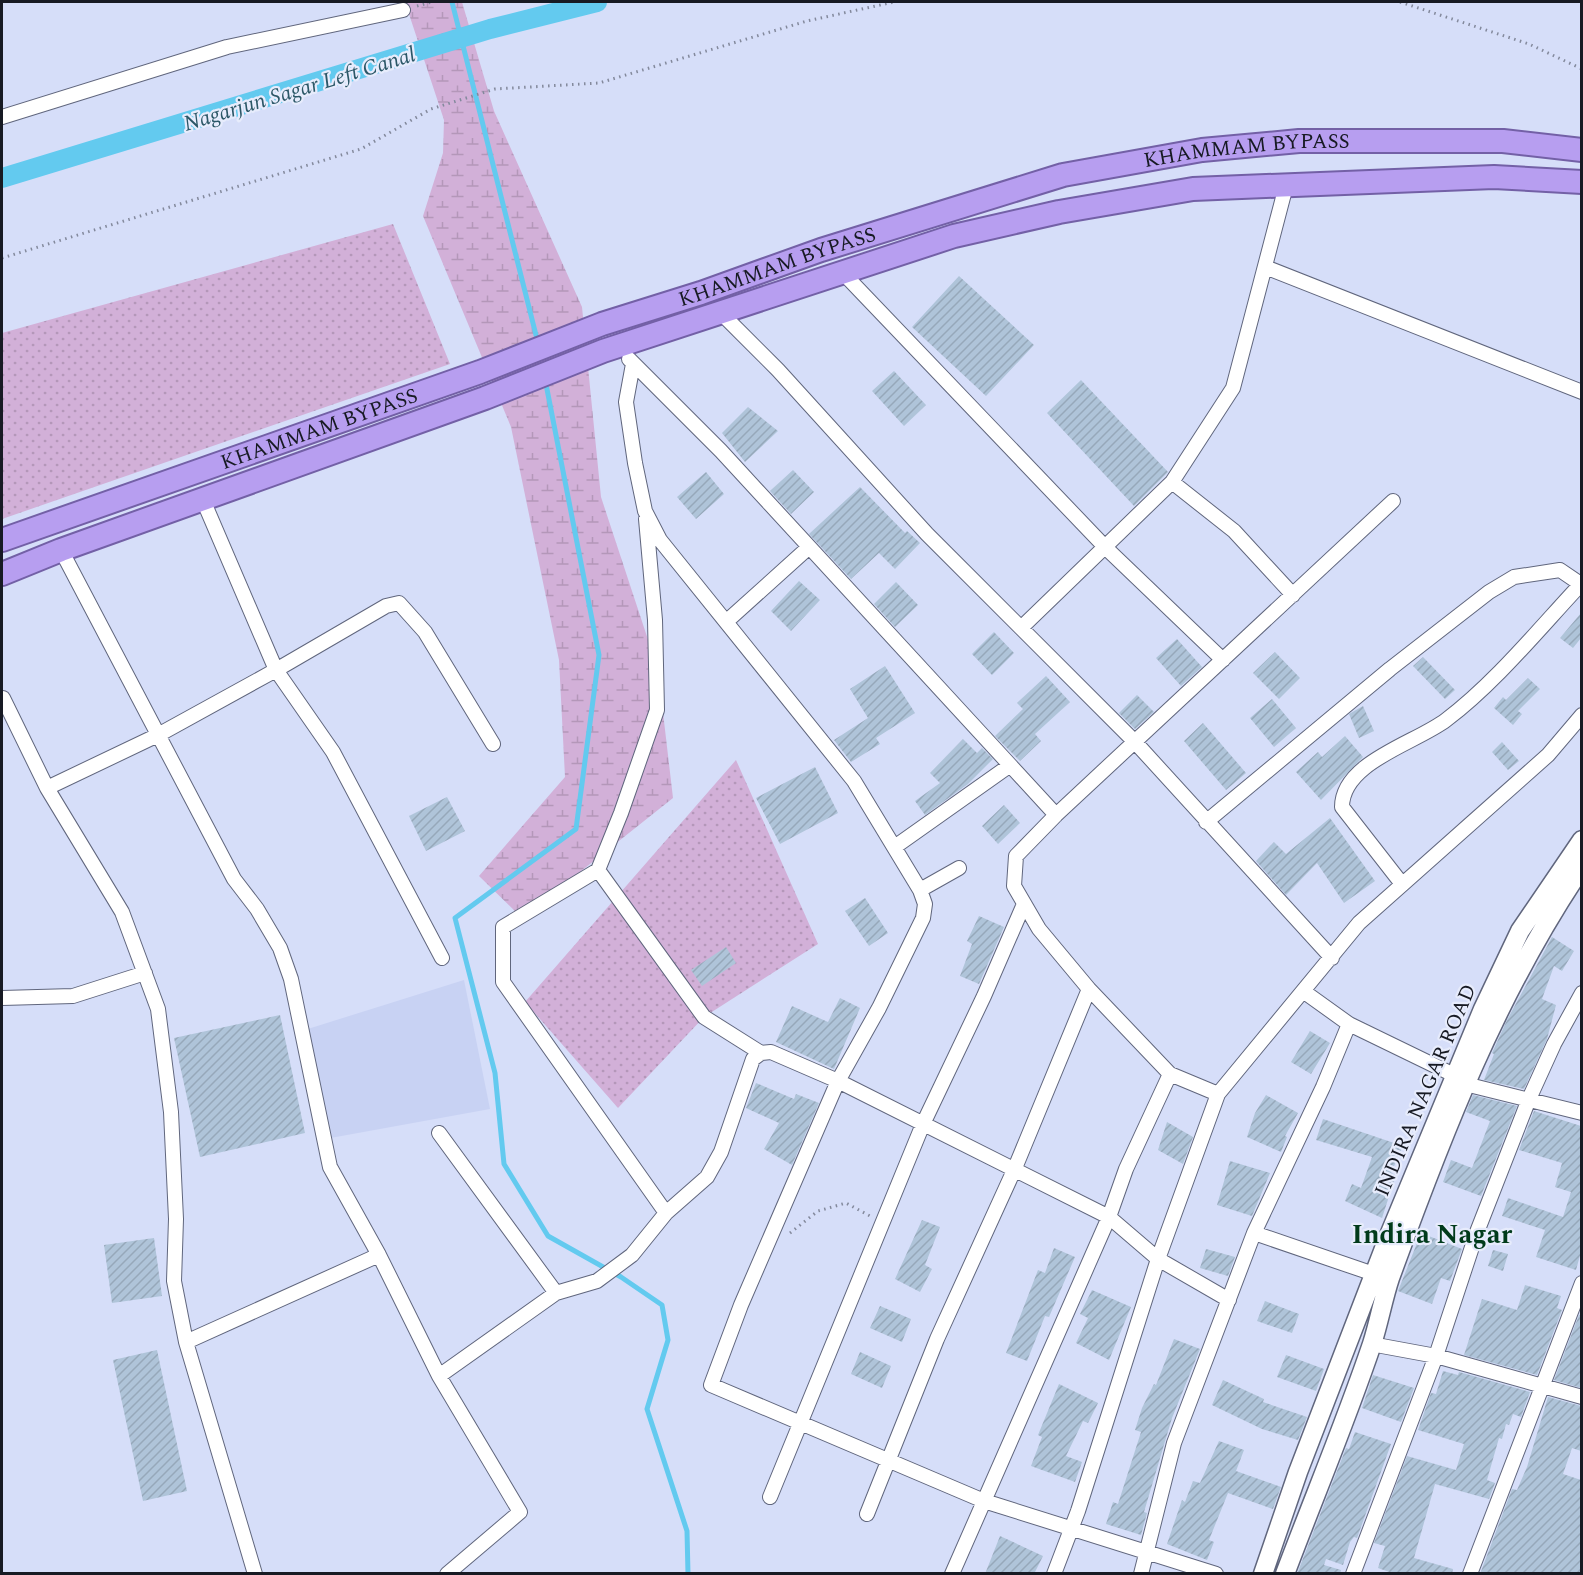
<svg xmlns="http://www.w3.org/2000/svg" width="1583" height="1575" font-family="Spectral,serif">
  <defs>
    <pattern id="green-dots" width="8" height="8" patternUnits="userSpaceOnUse" patternTransform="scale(1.5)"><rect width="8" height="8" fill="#d2b0d8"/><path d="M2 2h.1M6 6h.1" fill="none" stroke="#b497b9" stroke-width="1.8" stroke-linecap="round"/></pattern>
    <pattern id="wetland-marsh" width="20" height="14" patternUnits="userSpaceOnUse" patternTransform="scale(1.5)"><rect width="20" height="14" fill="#d2b0d8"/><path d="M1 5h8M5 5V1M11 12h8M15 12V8" fill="none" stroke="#b497b9"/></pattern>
    <pattern id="building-hatch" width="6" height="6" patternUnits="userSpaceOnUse" patternTransform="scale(1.5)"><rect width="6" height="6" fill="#afc4d9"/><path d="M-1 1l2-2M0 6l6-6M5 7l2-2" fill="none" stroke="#96a8ba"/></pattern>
  </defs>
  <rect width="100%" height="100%" fill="#d6def9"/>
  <!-- built -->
  <path fill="#c8d2f3" d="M464 980 490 1109 325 1139 295 1033Z"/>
  <!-- green -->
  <path fill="url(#green-dots)" d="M393 224 450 364 2 519V333Z
    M736 760 818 944 704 1017 618 1108 525 1002Z"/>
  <!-- wetland -->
  <path fill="url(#wetland-marsh)" d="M405 2H462L494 111 582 307 601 497 658 670 673 798 522 918 479 876 565 777 559 660 511 427 423 216 443 153 444 120Z"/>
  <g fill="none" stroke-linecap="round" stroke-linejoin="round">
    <!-- stream -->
    <path stroke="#63caef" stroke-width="5" d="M452 2 538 343
      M545 379 599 655 576 829 455 918 495 1073 504 1164 548 1236 621 1277 662 1305 668 1340 647 1409 687 1531 688 1574"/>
    <!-- canal -->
    <path stroke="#63caef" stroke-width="20" d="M2 178 490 29 597 2"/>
  </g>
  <!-- building -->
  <path fill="url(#building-hatch)" d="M959 276 1034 345 986 396 912 327Z
    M894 371 926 405 904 426 872 391Z
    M1081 380 1168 472 1134 506 1047 413Z
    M748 407 778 431 745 462 722 433Z
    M793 470 814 492 791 514 770 491Z
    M706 472 724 494 696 519 677 497Z
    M860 487 905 533 907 531 920 543 895 569 879 553 851 579 809 534Z
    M799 581 820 600 791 631 771 611Z
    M896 582 918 605 895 627 874 604Z
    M1581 613V638L1573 648 1560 638Z
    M994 632 1014 653 992 675 972 654Z
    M1177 639 1202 667 1181 686 1156 658Z
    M1275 652 1300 678 1279 699 1253 673Z
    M1423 657 1455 690 1445 699 1413 666Z
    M885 666 915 713 876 738 880 744 851 762 834 740 868 718 850 689Z
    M1046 676 1070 702 1035 734 1041 741 1020 761 995 736 1023 709 1017 703Z
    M1528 678 1540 689 1518 711 1522 714 1513 725 1494 708 1503 697 1506 700Z
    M1137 695 1154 712 1135 729 1119 713Z
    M1272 699 1296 728 1274 747 1250 718Z
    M1363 706 1374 731 1359 738 1349 714Z
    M1203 723 1246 773 1226 790 1184 741Z
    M1345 736 1363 757 1321 800 1296 772 1318 752 1322 757Z
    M963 739 977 753 982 748 993 759 968 784 925 815 915 801 940 783 930 773Z
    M1502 742 1519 761 1508 770 1492 752Z
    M815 767 838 813 780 844 756 798Z
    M447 797 465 831 426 851 409 816Z
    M1004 805 1020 823 998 844 982 826Z
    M1330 818 1375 881 1344 903 1317 863 1286 895 1256 861 1274 842 1286 854Z
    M865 898 888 933 869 946 845 911Z
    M979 916 1004 927 979 984 960 976 972 944 967 941Z
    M1552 937 1574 951 1562 971 1554 966 1542 999 1556 1005 1547 1039 1524 1089 1484 1080 1494 1054 1492 1053 1507 1020Z
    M726 947 736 963 702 986 691 970Z
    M840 998 860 1008 834 1069 776 1042 792 1006 828 1022Z
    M280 1015 305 1133 200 1157 174 1038Z
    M1310 1031 1330 1043 1311 1074 1291 1062Z
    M756 1083 794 1099 796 1094 819 1103 792 1165 764 1149 779 1123 746 1108Z
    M1266 1095 1298 1113 1285 1136 1287 1137 1281 1152 1247 1137 1255 1113Z
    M1473 1095 1517 1106 1481 1196 1443 1182 1451 1160 1472 1168 1490 1121 1466 1112Z
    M1534 1111 1581 1126V1252L1576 1270 1536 1257 1545 1230 1502 1216 1508 1198 1563 1217 1571 1192 1555 1187 1562 1163 1519 1150Z
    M1323 1119 1403 1146 1391 1173 1396 1175 1382 1218 1345 1201 1352 1184 1361 1188 1372 1157 1316 1140Z
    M1167 1122 1193 1137 1183 1164 1158 1150Z
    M1230 1161 1270 1173 1252 1216 1217 1205Z
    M922 1220 940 1227 925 1265 932 1269 920 1292 895 1279Z
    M1421 1233 1462 1249 1450 1281 1441 1278 1432 1304 1398 1291Z
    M154 1238 162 1296 112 1303 104 1245Z
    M1054 1248 1075 1257 1049 1317 1045 1316 1027 1361 1006 1353 1038 1270 1045 1273Z
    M1206 1249 1235 1257 1228 1276 1200 1268Z
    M1493 1250 1508 1254 1503 1271 1488 1266Z
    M1525 1285 1561 1296 1557 1308 1562 1310 1537 1375 1464 1355 1482 1299 1517 1310Z
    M1092 1290 1131 1307 1109 1360 1076 1343 1088 1318 1080 1314Z
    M1265 1301 1299 1314 1292 1333 1257 1321Z
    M880 1306 911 1319 902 1342 870 1328Z
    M1579 1315H1581V1388L1554 1380Z
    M1174 1339 1200 1349 1172 1418 1144 1512 1147 1513 1141 1535 1106 1524 1113 1502 1118 1504 1141 1432 1135 1430 1142 1408 1154 1384 1156 1385Z
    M157 1350 187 1491 143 1501 113 1360Z
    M860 1352 891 1366 882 1388 851 1374Z
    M1286 1355 1324 1369 1316 1391 1277 1377Z
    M1443 1371 1458 1375 1459 1372 1530 1392 1521 1417 1513 1414 1509 1425 1506 1424 1502 1439 1499 1438 1487 1480 1495 1483 1489 1499 1435 1484 1414 1558 1453 1569 1452 1574H1395L1378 1568 1385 1546 1374 1543 1407 1456 1456 1470 1464 1444 1418 1430 1431 1393 1436 1394Z
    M1373 1375 1414 1388 1401 1422 1362 1408Z
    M1223 1380 1264 1399 1263 1402 1307 1417 1298 1440 1262 1429 1212 1405Z
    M1059 1384 1098 1403 1088 1423 1083 1421 1066 1456 1082 1462 1075 1482 1031 1466 1042 1437 1038 1435Z
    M1548 1397 1581 1406V1451L1572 1448 1563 1474 1581 1480V1574H1480L1512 1489 1517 1490 1527 1467Z
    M1355 1432 1391 1444 1357 1538 1354 1537 1350 1542 1343 1565 1326 1559 1324 1565 1341 1570 1340 1574H1297L1346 1448 1349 1449Z
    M1219 1441 1244 1450 1236 1471 1281 1487 1273 1509 1228 1493 1209 1540 1214 1542 1207 1560 1167 1544 1182 1500 1185 1502 1193 1481 1200 1483Z
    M1000 1536 1043 1556 1034 1574H985Z"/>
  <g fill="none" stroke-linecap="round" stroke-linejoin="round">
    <defs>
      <path id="minor" d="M2 117 227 47 403 10
        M1286 186 1233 388 1172 482 1234 531 1293 595
        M1265 267 1582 392
        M843 273 1106 548 1223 660
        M722 314 778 370 927 534 1135 742 1332 958
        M629 359 721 451 1056 815
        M633 364 626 402 635 463 645 511 660 540 854 781 920 890 925 904 923 918 879 1008 838 1081 741 1305 711 1385 984 1501 1216 1574
        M1393 501 1056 815 1016 856 1014 886 1039 929 1089 989 1170 1074 1218 1094 1359 923 1548 755 1582 715
        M646 519 655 620 657 710 621 813 598 870 503 927V982L666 1213
        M61 550 234 879 257 909 280 948 291 979 330 1167 379 1255 439 1376 520 1512 447 1574
        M727 621 808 548
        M1022 627 1172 482
        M3 698 47 788 122 912 158 1009 171 1112 176 1219 174 1281 186 1342 255 1574
        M47 788 158 735 276 670 203 500
        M1206 822 1390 669 1489 592 1514 577 1560 570 1582 585
        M896 846 1009 766
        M598 870 704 1017 761 1053
        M1402 884 1342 807C1342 762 1416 743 1446 720 1494 684 1539 629 1581 584
        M920 890 959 868
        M442 958 333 752 276 670 386 606 399 603 425 632 493 744
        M1303 991 1349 1024 1454 1075
        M2 998 73 996 145 973
        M1465 1084 1582 1113
        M439 1133 556 1293
        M1254 1233 1374 1274
        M186 1342 379 1255
        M1371 1344 1436 1356 1582 1397
        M439 1376 556 1293 597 1281 632 1255 666 1213 707 1177 721 1152 753 1059 761 1053 771 1052 838 1081 1109 1217 1158 1259 1229 1300
        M770 1497 923 1124 984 996 1024 904
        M867 1514 937 1339 1015 1168 1089 989
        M952 1574 1109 1217 1126 1169 1170 1074
        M1054 1574 1078 1511 1158 1259 1218 1094
        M1141 1574 1174 1443 1254 1233 1323 1087 1349 1024
        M1353 1574 1436 1356 1477 1232 1529 1099 1554 1044 1582 993
        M1470 1574 1582 1283"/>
      <path id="tertiary" d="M1263 1574 1298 1472 1390 1233 1483 1009 1520 931 1582 840
        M1285 1574C1314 1497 1346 1421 1372 1344 1379 1322 1383 1299 1390 1278 1442 1135 1496 994 1582 867"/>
      <g id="trunk">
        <path id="s1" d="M2 540 480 372 602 324 701 293 821 250 1063 175 1202 150 1299 141H1503L1582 150"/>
        <path d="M2 574 61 550 485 398 603 351 954 236 1059 212 1193 189 1494 177 1582 182"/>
      </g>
    </defs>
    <!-- minor casing -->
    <use href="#minor" stroke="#60667d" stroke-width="16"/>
    <!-- tertiary casing -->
    <use href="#tertiary" stroke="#60667d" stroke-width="21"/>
    <!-- trunk casing -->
    <use href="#trunk" stroke="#7360a6" stroke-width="26"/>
    <!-- path -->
    <path stroke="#83899c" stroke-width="3" stroke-dasharray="1.5 4.5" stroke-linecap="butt" d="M1400 2 1529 44 1582 69
      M417 6 432 2
      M2 258 361 149 431 109 495 89 599 83 807 21 894 2
      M790 1233 818 1211 846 1203 870 1216"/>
    <!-- minor -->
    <use href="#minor" stroke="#fff" stroke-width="14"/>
    <!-- tertiary -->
    <use href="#tertiary" stroke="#fff" stroke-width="18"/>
    <!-- trunk -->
    <use href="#trunk" stroke="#b79ef0" stroke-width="22"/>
  </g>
  <g text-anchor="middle" stroke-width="4.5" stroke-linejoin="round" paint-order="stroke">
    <!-- street labels -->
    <g font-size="21" fill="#171a23" stroke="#e7ecfc">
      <text dy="7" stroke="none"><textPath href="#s1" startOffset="1308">KHAMMAM BYPASS</textPath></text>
      <text dy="7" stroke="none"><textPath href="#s1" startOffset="822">KHAMMAM BYPASS</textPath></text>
      <text dy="7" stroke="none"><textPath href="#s1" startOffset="336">KHAMMAM BYPASS</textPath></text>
      <text transform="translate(1425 1090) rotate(-67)" y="7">INDIRA NAGAR ROAD</text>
    </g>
    <!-- water labels -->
    <g font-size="22" font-style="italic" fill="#2b5767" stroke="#e7ecfc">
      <text transform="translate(299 88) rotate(-17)" y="8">Nagarjun Sagar Left Canal</text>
    </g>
    <!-- district labels -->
    <g font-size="27" font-weight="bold" fill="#013b1b" stroke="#e7ecfc">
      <text x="1432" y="1243">Indira Nagar</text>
    </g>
  </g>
  <!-- border -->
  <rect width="1583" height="1575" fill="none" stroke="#171a23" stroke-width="6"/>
</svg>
